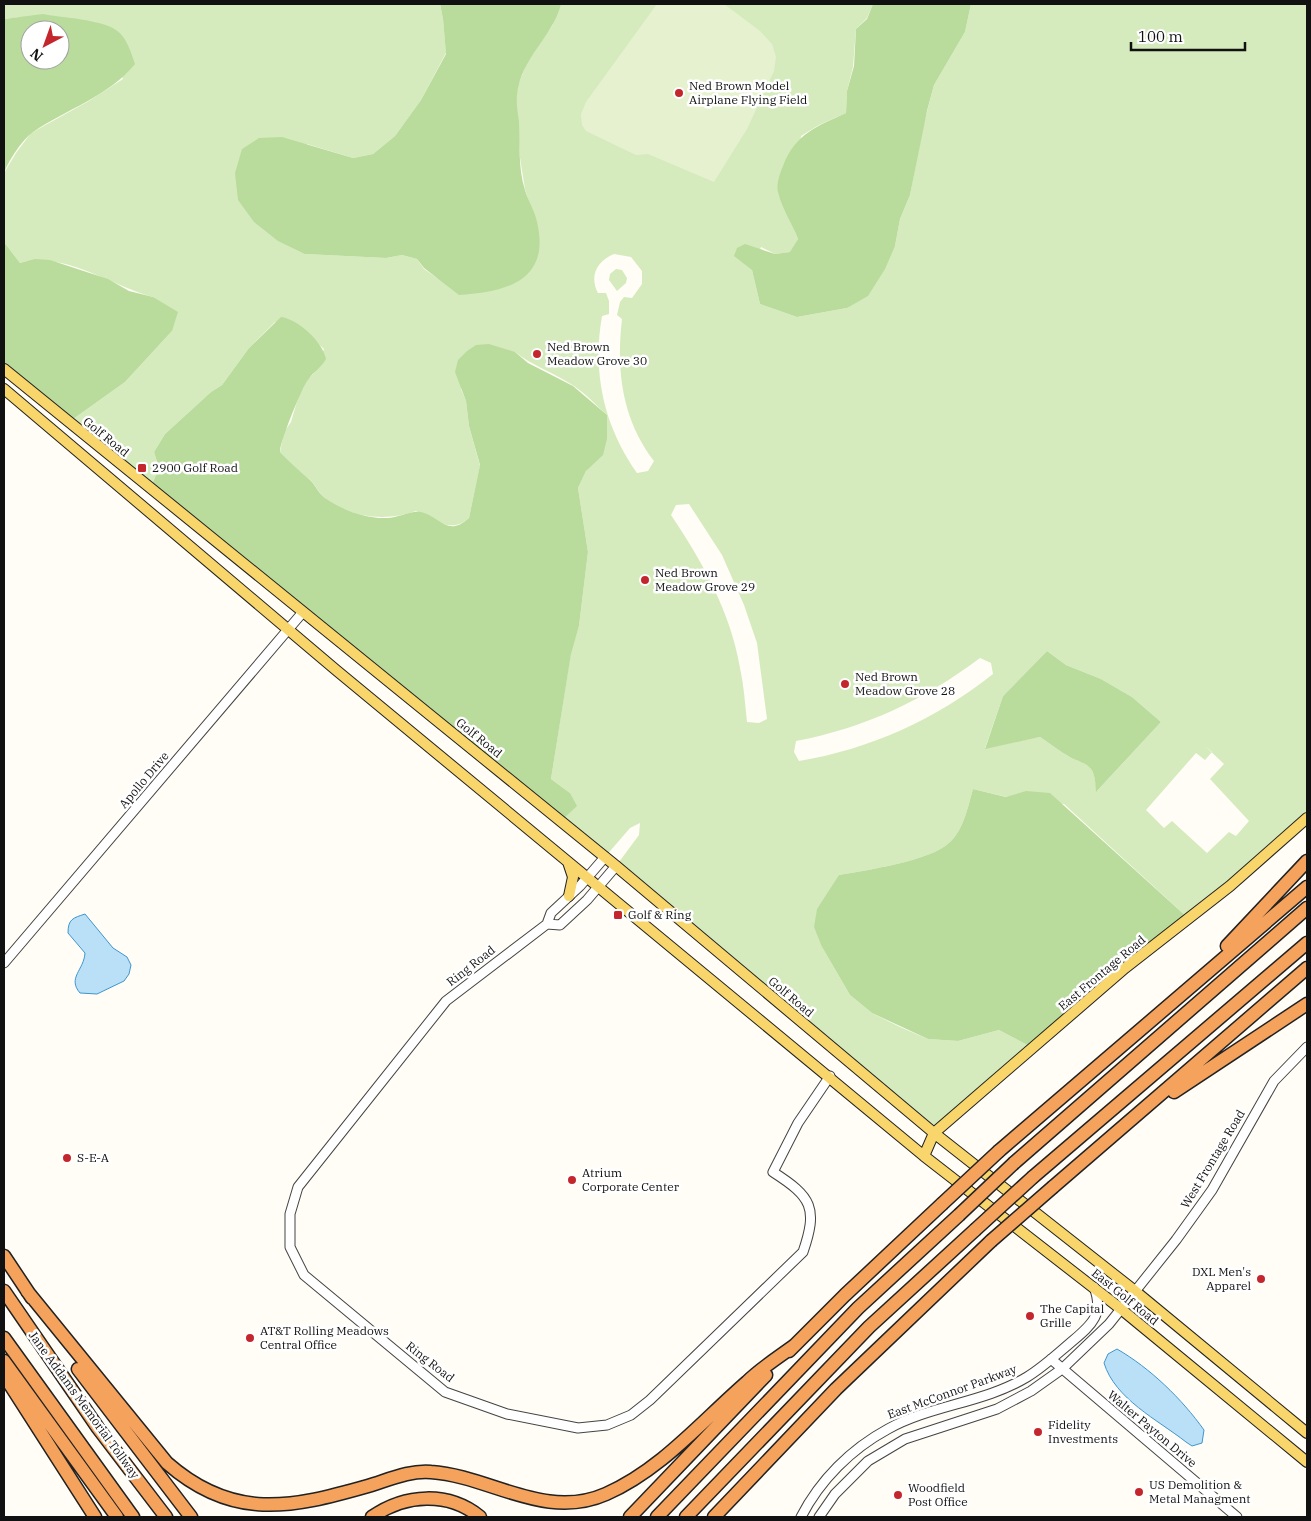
<svg xmlns="http://www.w3.org/2000/svg" width="1311" height="1521" font-family="'IBM Plex Serif',serif">
  <rect width="100%" height="100%" fill="#fffdf5"/>
  <!-- green -->
  <path fill="#d5ebbd" fill-rule="evenodd" d="M4 4H440L443 19 446 53 421 100 395 136 373 154 353 158 307 144 305 254 386 258 402 255 417 259 424 269 437 278 530 205 525 189 520 158 516 99 518 85 529 58 552 26 561 4H873L867 18 856 29 853 67 847 91 846 113 819 125 801 136 791 222 798 239 791 252 775 254 761 247 752 270 760 304 797 317 847 308 895 246 900 219 910 195 923 127 934 85 965 32 971 4H1307V818L1188 918 1064 804 1007 797 973 789C968 806 964 829 950 842 931 861 867 870 839 875L822 947 850 995 872 1013 900 1027 928 1039 958 1041 999 1030 1031 1047 934 1133 616 866 639 835 640 823 630 828 605 857 561 821 570 793 551 779 571 652 579 626 588 552 578 488 586 471 607 439V415C596 405 586 394 574 386 555 373 533 366 515 352L461 389 466 401 469 426 480 466 469 518C451 534 434 520 416 511 386 522 351 518 325 498 319 494 316 485 310 480 299 471 289 462 280 452L284 432 291 422 298 398 308 379 314 373 324 349 298 325 275 322 249 348 222 385 211 392 165 434 154 452 159 468 150 489 69 422 125 382 172 331 153 297C111 286 65 251 20 263L4 242V173L16 153 31 133 87 102 123 79 96 22 22 17 4 19ZM614 254 631 257 642 271V284L632 298 624 297 620 302 617 315 622 319C616 371 622 419 654 461L648 471 637 473C604 426 592 373 602 316L609 314V301L606 293H598C589 276 597 261 614 254ZM689 504 722 555 744 605 757 643 767 719 759 723 747 722C745 704 744 686 740 668 731 613 702 561 671 515L676 505ZM1047 651 1066 665 1101 679 1132 697 1161 722 1097 791C1092 756 1087 768 1063 753 1055 748 1048 742 1040 737L985 748 1003 696ZM980 658 991 663 993 674C936 719 871 749 799 761L794 752 796 741C865 728 924 700 980 658ZM1205 746 1224 764 1210 779 1249 821 1236 836 1229 832 1207 853 1172 821 1164 828 1146 810 1196 753 1205 760 1212 752Z
    M616 269 622 270 627 278 626 283 617 291 609 280 610 274Z"/>
  <!-- forest -->
  <path fill="#b9dc9c" fill-rule="evenodd" d="M440 4H561C553 37 521 57 517 95 516 104 518 113 519 122 520 144 518 168 525 190 528 201 535 211 537 222 551 281 506 292 459 295L424 268 417 259 402 255 386 258 305 254 278 241 254 222 238 200 235 173 242 149 259 138 282 137 353 158 373 154 395 136 421 100 446 54 443 19Z
    M873 4H971L965 32 934 85 927 111 910 195 900 219 895 246 885 269 868 296 847 308 797 317 760 304 752 270 734 256 737 248 745 244 775 254 790 252 798 239C792 223 782 209 778 192 776 185 780 173 783 166 796 133 816 127 846 113L847 91 854 66 856 29 867 19Z
    M43 14C63 18 100 19 116 30 127 37 131 53 135 64 109 96 67 109 33 132 22 140 9 160 4 173V19ZM30 30H60V60H30Z
    M4 242 20 263 35 259 50 260 108 279 129 291 153 297 178 312 172 331 125 382 69 422 4 369Z
    M281 317C298 319 323 342 326 359 321 368 313 372 308 380 302 387 279 444 280 452 289 462 300 471 311 481 316 486 319 494 325 498 342 510 366 519 387 518 398 518 411 510 421 512 440 516 447 538 469 518L480 465 469 426 466 401 455 372 458 360 467 351 476 345 489 344 515 352 528 363 573 386 607 415V439L603 455 586 471 578 488 588 552 579 626 571 654 551 779 570 793 577 806 561 821 150 489 159 468 154 452 165 434 211 392 222 385 249 348Z
    M1047 651 1066 665 1101 679 1132 697 1161 722 1096 792C1095 759 1085 767 1063 753 1055 748 1048 742 1040 737L985 749 1003 696Z
    M973 789 1006 797 1026 791 1050 793 1188 918 1031 1047 999 1030 958 1041 928 1039 872 1013 850 995 822 947 814 927 817 909 839 875C867 870 931 861 950 842 964 829 968 806 973 789Z"/>
  <!-- pitch -->
  <path fill="#e6f2cf" d="M657 4H724L760 31 772 44 776 57 774 71 747 129 714 182 648 154 636 155 586 131 582 125 581 114 586 102Z"/>
  <!-- water -->
  <path fill="#b9e0f7" stroke="#3f96cf" d="M85 914 113 948 127 957 131 965 129 974 124 981 97 994 80 993C67 978 84 970 85 953L68 933C68 919 73 918 85 914Z
    M1117 1349C1150 1368 1182 1399 1204 1430L1202 1443 1192 1446 1186 1442C1158 1420 1115 1399 1104 1363L1108 1354Z"/>
  <g fill="none" stroke-linecap="round" stroke-linejoin="round">
    <defs>
      <path id="minor" d="M605 857 580 886 551 913 547 924 446 1001 298 1187 290 1214V1247L304 1275 445 1392 507 1414 578 1428 607 1425 631 1415 650 1400 803 1252C818 1208 812 1197 773 1172L798 1123 830 1076
        M547 924 560 925 587 900 616 866
        M4 963 303 612
        M1051 1359 1237 1517
        M801 1517C820 1480 851 1449 888 1429 931 1405 984 1403 1027 1377 1042 1368 1056 1355 1069 1344 1090 1326 1105 1316 1094 1287
        M819 1517 835 1494 868 1461 905 1439 997 1409 1031 1391 1062 1369 1109 1324 1176 1240 1212 1190 1274 1081 1307 1047"/>
      <path id="major" d="M4 369 616 866 934 1133 1135 1291 1307 1433
        M4 389 336 670 924 1156 1121 1309 1307 1462
        M568 862 573 877 569 896
        M924 1156 934 1133 1125 968 1230 886 1307 818"/>
      <path id="highway" d="M1227 946 1307 861
        M1174 1092 1307 1004
        M999 1151 1307 887
        M1014 1163 1307 908
        M1033 1177 1307 943
        M1053 1187 1307 968
        M4 1256 32 1298
        M4 1291 98 1428 166 1517
        M27 1291 167 1463C233 1521 291 1508 368 1486 388 1480 410 1470 431 1472 490 1476 545 1521 606 1494 661 1470 702 1421 747 1382 761 1368 779 1357 795 1345
        M4 1338 133 1517
        M789 1351 845 1295 942 1204
        M4 1361 117 1517
        M78 1369 191 1517
        M4 1375 95 1517
        M372 1517C405 1494 448 1491 480 1517
        M630 1517 766 1375
        M657 1517 858 1308 959 1215
        M686 1517 869 1327 975 1230
        M714 1517 836 1389 991 1241"/>
    </defs>
    <!-- minor casing -->
    <use href="#minor" stroke="#444" stroke-width="11"/>
    <!-- major casing -->
    <use href="#major" stroke="#222" stroke-width="12"/>
    <!-- highway casing -->
    <use href="#highway" stroke="#222" stroke-width="15"/>
    <!-- minor -->
    <use href="#minor" stroke="#fff" stroke-width="9"/>
    <!-- major -->
    <use href="#major" stroke="#f9d66b" stroke-width="10"/>
    <!-- highway -->
    <use href="#highway" stroke="#f5a25d" stroke-width="12"/>
    <defs>
      <path id="highway-bridge" d="M942 1204 999 1151
        M959 1215 1014 1163
        M975 1230 1033 1177
        M991 1241 1053 1187"/>
    </defs>
    <!-- highway-bridge casing -->
    <use href="#highway-bridge" stroke="#222" stroke-width="15" stroke-linecap="butt"/>
    <!-- highway-bridge -->
    <use href="#highway-bridge" stroke="#f5a25d" stroke-width="12"/>
  </g>
  <!-- markers -->
  <g fill="#c4262e" stroke="#fff" stroke-width="2">
    <circle cx="679" cy="93" r="5"/>
    <circle cx="537" cy="354" r="5"/>
    <rect x="137" y="463" width="10" height="10" rx="2.5"/>
    <circle cx="645" cy="580" r="5"/>
    <circle cx="845" cy="684" r="5"/>
    <rect x="613" y="910" width="10" height="10" rx="2.5"/>
    <circle cx="67" cy="1158" r="5"/>
    <circle cx="572" cy="1180" r="5"/>
    <circle cx="1261" cy="1279" r="5"/>
    <circle cx="1030" cy="1316" r="5"/>
    <circle cx="250" cy="1338" r="5"/>
    <circle cx="1038" cy="1432" r="5"/>
    <circle cx="1139" cy="1492" r="5"/>
    <circle cx="898" cy="1495" r="5"/>
  </g>
  <g text-anchor="middle" stroke-width="5" stroke-linejoin="round" paint-order="stroke">
    <!-- poi labels -->
    <g font-size="12" fill="#111" stroke="#fff" text-anchor="start">
      <text x="689" y="90">Ned Brown Model<tspan x="689" dy="14">Airplane Flying Field</tspan></text>
      <text x="547" y="351">Ned Brown<tspan x="547" dy="14">Meadow Grove 30</tspan></text>
      <text x="152" y="472">2900 Golf Road</text>
      <text x="655" y="577">Ned Brown<tspan x="655" dy="14">Meadow Grove 29</tspan></text>
      <text x="855" y="681">Ned Brown<tspan x="855" dy="14">Meadow Grove 28</tspan></text>
      <text x="628" y="919">Golf &amp; Ring</text>
      <text x="77" y="1162">S-E-A</text>
      <text x="582" y="1177">Atrium<tspan x="582" dy="14">Corporate Center</tspan></text>
      <text x="1251" y="1276" text-anchor="end">DXL Men's<tspan x="1251" dy="14">Apparel</tspan></text>
      <text x="1040" y="1313">The Capital<tspan x="1040" dy="14">Grille</tspan></text>
      <text x="260" y="1335">AT&amp;T Rolling Meadows<tspan x="260" dy="14">Central Office</tspan></text>
      <text x="1048" y="1429">Fidelity<tspan x="1048" dy="14">Investments</tspan></text>
      <text x="1149" y="1489">US Demolition &amp;<tspan x="1149" dy="14">Metal Managment</tspan></text>
      <text x="908" y="1492">Woodfield<tspan x="908" dy="14">Post Office</tspan></text>
    </g>
    <!-- street labels -->
    <g font-size="12" fill="#111" stroke="#fff">
      <text transform="translate(106 437) rotate(39)" y="4">Golf Road</text>
      <text transform="translate(479 738) rotate(39)" y="4">Golf Road</text>
      <text transform="translate(144 780) rotate(-50)" y="4">Apollo Drive</text>
      <text transform="translate(471 966) rotate(-38)" y="4">Ring Road</text>
      <text transform="translate(1102 973) rotate(-40)" y="4">East Frontage Road</text>
      <text transform="translate(791 997) rotate(40)" y="4">Golf Road</text>
      <text transform="translate(1213 1159) rotate(-59)" y="4">West Frontage Road</text>
      <text transform="translate(1125 1297) rotate(39)" y="4">East Golf Road</text>
      <text transform="translate(430 1362) rotate(38)" y="4">Ring Road</text>
      <text transform="translate(952 1392) rotate(-20)" y="4">East McConnor Parkway</text>
      <text transform="translate(84 1405) rotate(54)" y="4">Jane Addams Memorial Tollway</text>
      <text transform="translate(1152 1429) rotate(40)" y="4">Walter Payton Drive</text>
    </g>
  </g>
  <!-- border -->
  <rect width="1311" height="1521" fill="none" stroke="#111111" stroke-width="10"/>
  <!-- north arrow -->
  <g transform="translate(45 45) rotate(221)"><circle r="24" fill="#ffffff" stroke="#a0a0a0"/>
  <path d="M0-4L9 19L0 12L-9 19Z" fill="#c4262e"/>
  <text y="-8" font-size="14" font-weight="bold" text-anchor="middle" fill="#111111">N</text>
  </g>
  <!-- scale -->
  <path d="M1131 42v8h114v-8" fill="none" stroke="#111111" stroke-width="2.5"/>
  <text x="1138" y="42" font-size="15" fill="#111111" stroke="#ffffff" stroke-width="4" paint-order="stroke">100 m</text>
</svg>
